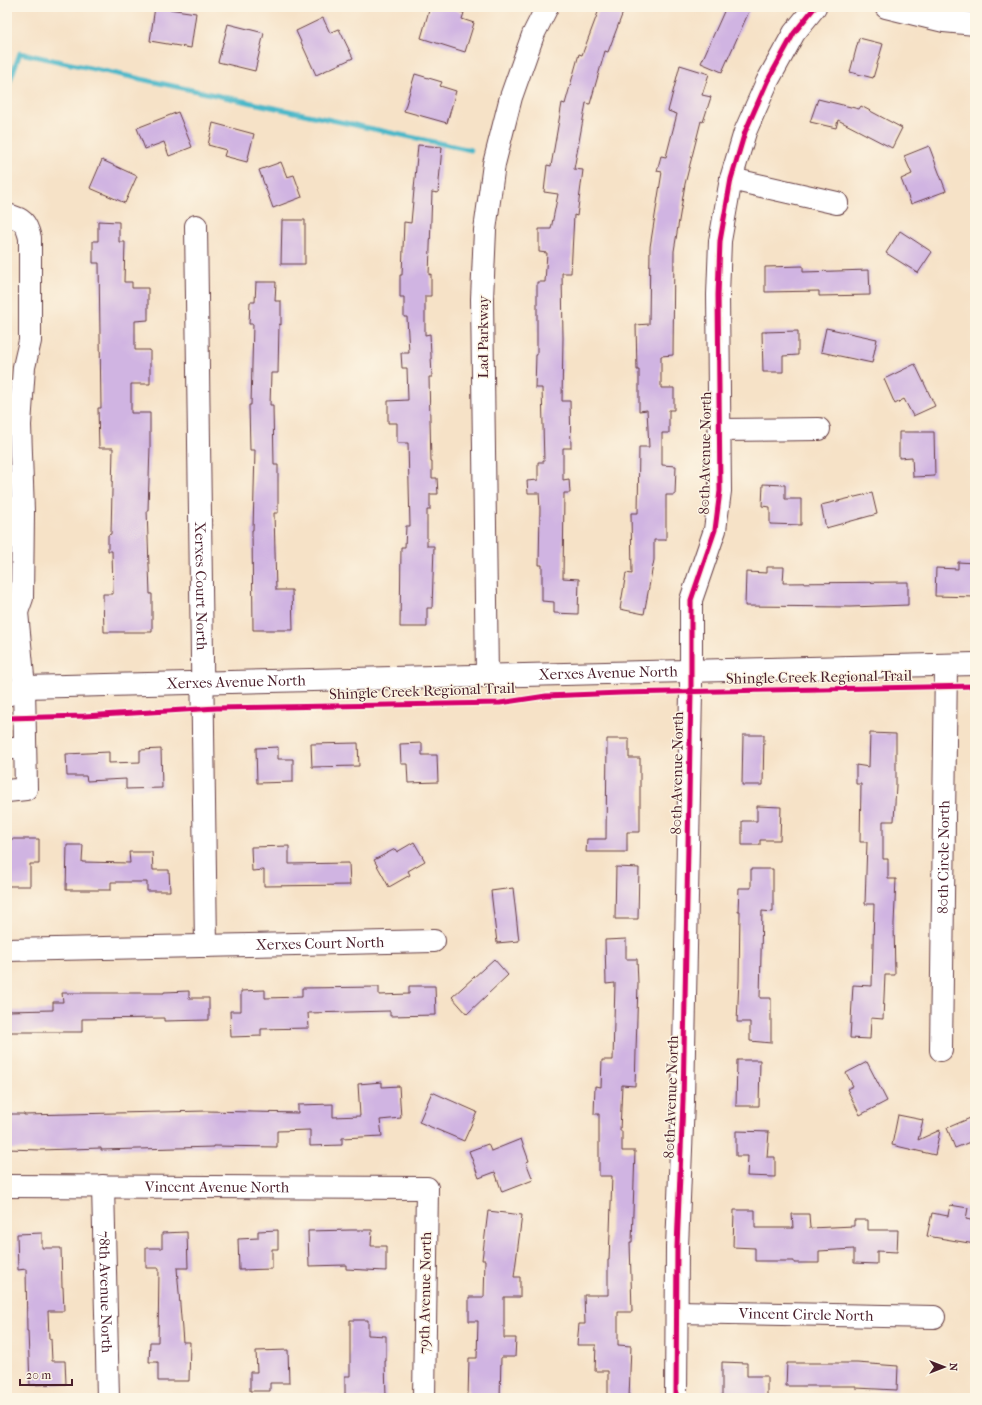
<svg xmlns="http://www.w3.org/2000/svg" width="982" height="1405" font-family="'IM FELL French Canon',serif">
  <rect width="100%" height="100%" fill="#fcf5e5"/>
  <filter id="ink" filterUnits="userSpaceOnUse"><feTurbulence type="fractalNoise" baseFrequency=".025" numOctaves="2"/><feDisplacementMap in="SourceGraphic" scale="8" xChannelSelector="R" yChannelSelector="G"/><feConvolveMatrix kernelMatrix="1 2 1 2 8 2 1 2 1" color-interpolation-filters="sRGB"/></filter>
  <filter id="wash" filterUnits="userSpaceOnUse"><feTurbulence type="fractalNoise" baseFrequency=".012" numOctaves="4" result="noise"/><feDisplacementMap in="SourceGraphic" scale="16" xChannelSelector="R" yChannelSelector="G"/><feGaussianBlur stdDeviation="0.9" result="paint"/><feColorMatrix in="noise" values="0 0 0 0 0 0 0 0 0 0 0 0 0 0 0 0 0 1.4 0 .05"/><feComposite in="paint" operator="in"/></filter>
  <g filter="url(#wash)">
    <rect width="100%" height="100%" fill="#f6e2c7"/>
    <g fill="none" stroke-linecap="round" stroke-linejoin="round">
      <!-- stream -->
      <path stroke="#4cb8c9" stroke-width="5" d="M7 89 20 53 471 150"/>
    </g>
    <g id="blocks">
      <!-- building -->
      <path fill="#d0b4e2" d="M155 7 196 13 191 48 150 41Z
        M430 7H446L464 13 462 19 474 23 465 52 421 38Z
        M600 7H625L608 52 605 51 590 104 586 103 574 169 583 170 577 216 574 215 571 273H562L563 338 562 401H570L571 448H563V480L569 479 570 493H564L563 578 579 579 578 614 554 613V602L542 601V565H539L540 509 539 493H528L527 481 538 480V462H544L542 388H535L536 355H537V282H545L547 253 539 252V229H551L558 194 544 192 547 165 551 166 562 103 565 104 579 54 582 55Z
        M726 7H751L722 72 701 63Z
        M323 18 330 33 339 29 353 58 316 75 296 31Z
        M228 24 264 33 255 71 218 62Z
        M859 38 883 44 873 78 850 72Z
        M680 65 709 74 702 95 711 97 703 122 701 121 685 184 674 251 673 355 661 356V388H674V410H669V433H662V465L676 466 675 495H666V540H654V560L644 614 620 609 626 573 632 574 631 513H638L639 447H649L647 410 639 411V370H637L636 325 649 324 650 247 662 172 657 171 661 156 666 157 677 114 668 111Z
        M415 74 442 82 440 86 456 91 447 123 404 111Z
        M818 99 859 109 861 106 902 128 892 148 838 120 836 128 810 122Z
        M178 112 192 147 169 156 164 142 145 149 137 128Z
        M213 123 254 134 247 162 224 156 226 150 208 145Z
        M418 145 442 147 438 193 432 192 429 275 431 274V296H425V335L430 334 432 377H429L431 462H432V478H437L438 494H430V510H427V546H434L432 608H427V627H400L401 547H405L406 526H410L408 443H397V423H388V401L408 400 407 368H402L401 353H409L407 317H404V297H400V275H402L404 222 411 223Z
        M929 146 946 191 911 204 901 179 912 174 904 156Z
        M102 160 137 176 125 203 90 188Z
        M281 162 287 177 294 175 302 197 273 208 259 170Z
        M282 220H305V264H281Z
        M98 221 119 222V242H125L124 282H132V288H148V320L135 321V350H150V384H131V413H150V447L148 510H147L150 594H152V632H104L103 594H113L112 551H108V535L111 534 113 448H99L98 408H101L99 263H93V241H98Z
        M900 231 932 252 918 273 886 253Z
        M803 266V272L869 270 870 295 819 296V291L765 292V267Z
        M256 282H276L275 301H281V325L279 324 278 373H271L270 405H273L274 465H278V513H274L276 590H292L293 630H253L252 530H253L255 450H250L249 405H251L253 324H249L250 302H255Z
        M826 328 877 339 872 363 821 352Z
        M798 331V355L783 356V372H763L762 332Z
        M915 364 935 406 913 416 904 399 895 404 884 379Z
        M899 432H934L935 476 913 477 912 457 899 458Z
        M763 484 785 485V499H801V525L770 524V507L762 506Z
        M872 493 877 514 826 528 821 505Z
        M958 562 975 563V597L935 596 936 568 958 569Z
        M767 567H784L783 583 908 582V605L850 607 745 606 746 572 767 573Z
        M870 733 896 734V785L894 821H883V859H888V879H896L894 924 895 975H885L883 1019 871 1018 870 1039 850 1038 853 985 872 986 874 904H865L867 842H860L861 784H856V765L869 767Z
        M743 735H764L763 785H742Z
        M607 739H629V758H640V832H627V852H586L587 839H606Z
        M358 743 359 766 312 767 311 744Z
        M422 743V755H437L438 782 408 783 407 764H401L400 744Z
        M278 747V759H293V782L257 783 256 748Z
        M161 749 162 788 126 789V779L87 781 86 776H67L66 754 109 752V763L140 762V750Z
        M757 806 781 807 780 840H760V845H742V821H757Z
        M7 839H39V864H30V886H7Z
        M414 842 425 861 408 871 410 875 389 887 374 860 395 849 397 852Z
        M67 845H83L82 862 130 863 129 852H152L153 870H169L170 891H147V882H111V890H66Z
        M289 846V864L349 863 350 885 264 886V870L252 871 251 847Z
        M616 867 639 868 638 919H615Z
        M751 869H773V912L762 911 760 998H771V1043L750 1041V1022H737L739 980 740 911H738L739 888H751Z
        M513 888 519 941 497 943 491 891Z
        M626 939V959H637L638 983 635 1086 622 1085 620 1131H622V1151H635L632 1242H630L632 1312H618V1345L631 1346 629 1398H608V1371H595L596 1345H577L579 1324H585L584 1295H608V1260H609L612 1176H599V1114H594L595 1086 601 1087 602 1060H613L615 983 606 984 605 940Z
        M494 959 508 975 467 1014 452 997Z
        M409 986H435L436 1015 390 1016V1011L308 1013 309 1028 261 1029V1036L231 1037 230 1011H241V991L265 990V998L302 997V988L379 987V995L409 994Z
        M189 991V998H209V1020L164 1021V1018L82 1019V1032H7V1011L53 1010V1002H63L62 993H164V992Z
        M737 1060H760L759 1106H736Z
        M867 1062 887 1101 860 1115 847 1089 853 1086 846 1073Z
        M382 1082V1087L399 1086 401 1118 380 1120 382 1136 342 1138V1145L310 1146V1130L277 1131V1147L214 1146V1147L101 1150V1148L40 1150 7 1149V1114H24V1115L207 1111 298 1113V1105L333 1104V1117L360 1116 358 1084Z
        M432 1092 477 1112 464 1141 419 1122Z
        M898 1115 923 1120 918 1140 940 1130 935 1155 892 1145Z
        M975 1116V1140L955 1148 947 1128Z
        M736 1131 769 1132 767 1157H775V1177L747 1176 748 1156H736Z
        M521 1139 529 1161 526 1162 533 1180 502 1192 495 1172 479 1178 469 1151 488 1144 491 1151Z
        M950 1205 968 1208 966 1219 975 1221V1244L927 1236 932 1213 948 1216Z
        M734 1210H755V1228H793L792 1214H809L810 1228 854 1226V1220H868V1230H898L897 1252 877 1251V1264L854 1263V1249L819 1251V1263H794V1261H755V1248L733 1247Z
        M488 1211 522 1215 514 1277H520V1297H504V1338H516L515 1357H501L500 1398H468L469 1358H477L478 1321H469V1297H484L485 1260H482Z
        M278 1230V1249H272V1269L239 1270 238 1239 258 1238V1231Z
        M351 1230H372L371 1246H386V1271L346 1269V1265L309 1266 308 1231Z
        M187 1232 188 1268H177L183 1342H190L189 1381H158V1362H149L150 1342H158L159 1268H146V1248H162V1233Z
        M42 1233V1248H61L62 1287H63L64 1311H48L49 1339H51L52 1361H65L66 1384 30 1385 28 1331H27L26 1269 18 1270 17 1234Z
        M350 1320H368V1335L386 1336V1361H385L386 1397 345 1398V1376H350Z
        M288 1350 289 1383H270V1391H250V1372H257L256 1351Z
        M722 1362 747 1363V1376H767V1398L722 1397Z
        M787 1363H857L898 1366 897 1390 856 1388V1386H786Z"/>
    </g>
  </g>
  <g filter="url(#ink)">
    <use href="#blocks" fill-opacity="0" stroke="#643c42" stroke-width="1"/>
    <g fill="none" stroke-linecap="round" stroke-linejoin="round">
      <defs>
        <g id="minor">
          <path d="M886 7 944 21 975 24"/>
          <path d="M731 179 837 203"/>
          <path d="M7 215C23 219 26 222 30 238V341L24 367 20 425 23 512 22 598 17 612 7 620"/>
          <path id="s1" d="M196 226 206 946"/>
          <path d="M720 430 819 429"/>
          <path d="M487 676 482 299 485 230 494 164 511 97 533 35 547 7"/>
          <path id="s2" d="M7 695 24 687 975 664"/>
          <path d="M7 748H25"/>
          <path d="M7 791 26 789 24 687 17 612"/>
          <path id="s3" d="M7 950 434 941"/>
          <path id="s4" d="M941 1050 946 665"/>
          <path id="s5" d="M7 1186 427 1188 424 1398"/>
          <path id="s6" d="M103 1186 108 1398"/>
          <path id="s7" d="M677 1312 934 1317"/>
          <path d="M676 1398 677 1247 683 1101 691 692V600L715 530 720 491 718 295 720 241 731 179 745 132 767 82 794 33 815 7"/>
        </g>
      </defs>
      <!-- minor casing -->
      <use href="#minor" stroke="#643c42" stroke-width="24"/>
      <!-- minor -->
      <use href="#minor" stroke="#fff" stroke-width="22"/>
      <defs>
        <path id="cycleway" d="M7 718 84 716 217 708 500 703 546 696 621 693 975 686
          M676 1398 677 1247 683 1101 691 692V600L715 530 720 491 718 295 720 241 731 179 745 132 767 82 794 33 815 7"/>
      </defs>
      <!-- cycleway casing -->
      <use href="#cycleway" stroke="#fcf5e5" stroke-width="8"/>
      <!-- cycleway -->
      <use href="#cycleway" stroke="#d6006c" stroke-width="5"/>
    </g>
  </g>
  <g text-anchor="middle" stroke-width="3" stroke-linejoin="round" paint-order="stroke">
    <!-- street labels -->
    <g font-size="15" fill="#4a1f2b" stroke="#fcf5e5">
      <text transform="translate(483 337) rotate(-90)" y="5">Lad Parkway</text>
      <text transform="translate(705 453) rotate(-89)" y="5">80th Avenue North</text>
      <text dy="5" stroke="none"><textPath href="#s1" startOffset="360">Xerxes Court North</textPath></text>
      <text dy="5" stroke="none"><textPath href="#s2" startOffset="603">Xerxes Avenue North</textPath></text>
      <text transform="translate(819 677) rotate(-1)" y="5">Shingle Creek Regional Trail</text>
      <text dy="5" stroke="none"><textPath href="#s2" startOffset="231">Xerxes Avenue North</textPath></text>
      <text transform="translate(422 691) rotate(-2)" y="5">Shingle Creek Regional Trail</text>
      <text transform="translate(677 773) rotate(-89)" y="5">80th Avenue North</text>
      <text dy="5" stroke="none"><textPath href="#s4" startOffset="193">80th Circle North</textPath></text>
      <text dy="5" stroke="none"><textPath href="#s3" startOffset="313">Xerxes Court North</textPath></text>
      <text transform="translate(671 1097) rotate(-88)" y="5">80th Avenue North</text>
      <text dy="5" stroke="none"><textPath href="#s5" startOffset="210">Vincent Avenue North</textPath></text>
      <text dy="5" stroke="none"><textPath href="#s6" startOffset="106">78th Avenue North</textPath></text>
      <text transform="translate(425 1293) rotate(-89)" y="5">79th Avenue North</text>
      <text dy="5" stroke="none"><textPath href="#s7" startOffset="129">Vincent Circle North</textPath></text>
    </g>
  </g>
  <!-- margin -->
  <rect width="982" height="1405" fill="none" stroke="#fcf5e5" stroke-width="24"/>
  <!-- north arrow -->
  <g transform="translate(944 1367) rotate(90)" stroke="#fcf5e5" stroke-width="3" paint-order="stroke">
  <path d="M0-3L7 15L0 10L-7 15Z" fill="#4a1f2b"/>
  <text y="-6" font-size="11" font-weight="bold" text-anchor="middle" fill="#4a1f2b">N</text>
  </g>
  <!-- scale -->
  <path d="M20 1379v6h52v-6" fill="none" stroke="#4a1f2b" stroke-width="2"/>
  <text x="26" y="1379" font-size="12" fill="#4a1f2b" stroke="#fcf5e5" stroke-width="3" paint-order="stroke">20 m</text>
</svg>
